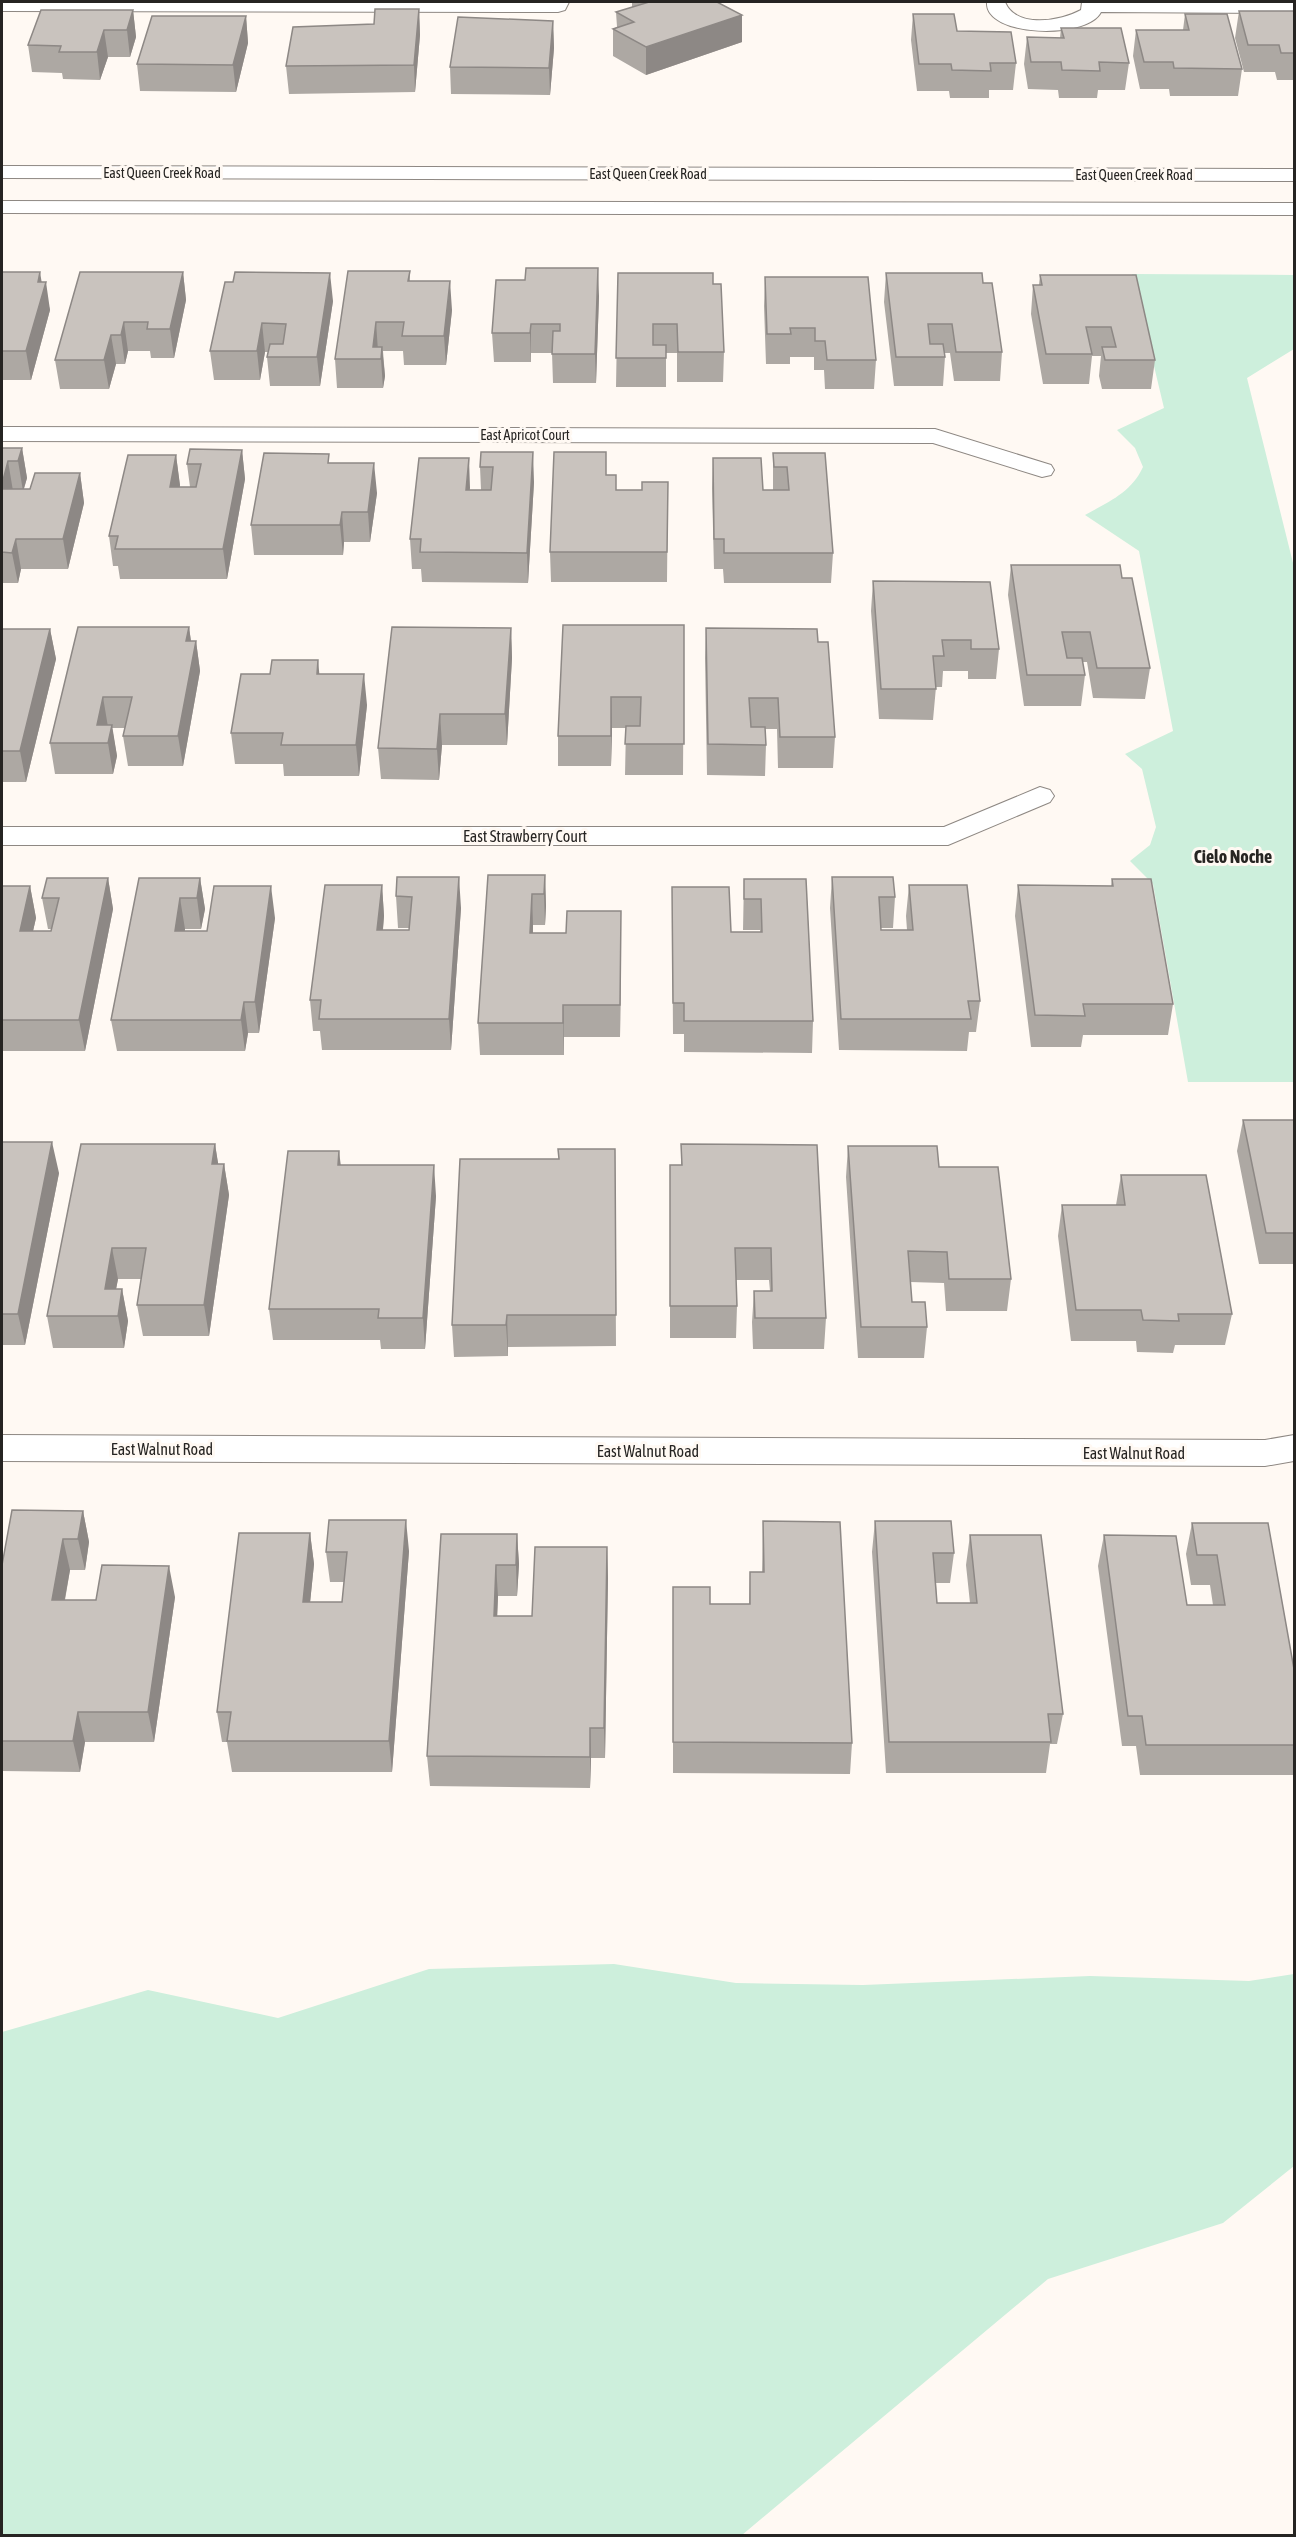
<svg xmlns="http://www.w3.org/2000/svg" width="1296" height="2537" font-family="'Asap Condensed',sans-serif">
  <rect width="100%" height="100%" fill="#fff9f3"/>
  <!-- green -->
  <path fill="#cdefdc" d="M1132 274 1294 275V349L1247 378 1294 567V1082H1188L1153 884 1130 861 1150 845 1156 827 1142 769 1125 754 1173 731 1139 551 1085 515C1108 502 1131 493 1143 467L1135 448 1117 430 1164 408Z
    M614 1964 736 1983 863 1985 1090 1976 1249 1981 1294 1974V2166L1223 2223 1048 2279 742 2535H2V2032L148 1990 278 2018 429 1969Z"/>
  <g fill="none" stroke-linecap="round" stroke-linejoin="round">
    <defs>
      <path id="street" d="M2 2H569L565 10 558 12 2 11Z
        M987 2H1005C1016 29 1061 21 1081 10L1082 2H1294V13L1101 12C1087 40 984 37 987 2Z
        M2 427 935 429 1051 465 1054 470 1051 475 1042 477 933 443 2 441Z
        M1040 787 1050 790 1054 796 1050 802 948 845H2V827H944Z
        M2 1435 1265 1440 1294 1435V1461L1265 1466 2 1461Z"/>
      <path id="primary" d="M2 166 1294 169V181L2 178Z
        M2 201 1294 203V215L2 213Z"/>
    </defs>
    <!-- street casing -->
    <use href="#street" stroke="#8e8883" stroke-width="2"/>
    <!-- primary casing -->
    <use href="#primary" stroke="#8e8883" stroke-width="2"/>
    <!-- street -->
    <use href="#street" fill="#fff" fill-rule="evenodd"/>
    <!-- primary -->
    <use href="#primary" fill="#fff" fill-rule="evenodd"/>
  </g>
  <!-- wall -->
  <path fill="#ada8a3" d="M632 2H717L742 15V42L646 75 613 56V29L617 27 616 12 632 7Z
    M419 9 420 35 415 92 289 94 286 66 374 24Z
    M133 10 136 37 130 57H108L100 80 63 79 62 73 32 72 28 45Z
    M1239 11 1294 12V80H1277L1275 72H1244L1235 38Z
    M913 14 957 31 1016 63 1013 90H989V98H950L949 91H917L911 40Z
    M1185 14 1242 69 1238 96H1170L1169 89H1140L1133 56 1136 30H1183Z
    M246 16 248 43 236 92 140 91 137 64Z
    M553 21 554 48 550 95 451 94 450 67Z
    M1061 28 1129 63 1125 90H1098L1097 98H1059L1058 90 1028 89 1024 64 1027 37 1060 38Z
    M410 271V281L452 310 446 365H404L403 351H383L385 376 383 388H337L335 359Z
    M2 272 42 282 50 310 31 380H2Z
    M183 272 186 300 174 358H151L150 351H128L125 364H116L109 389H60L55 360Z
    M618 273 713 284 724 352 723 382H677V353H666V387H616Z
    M886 273 983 283 1002 352 1000 381H954L950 353H945V357L943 386H894L884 302Z
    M1040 275H1136L1155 360 1151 389H1102L1099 376 1101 356H1092L1089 384H1043L1031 314 1033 285H1039Z
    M765 277 876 360 874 389H825L824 370H814V357H790V364H766L764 306Z
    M225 282 333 301 320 386H270L267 357 268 352H265L260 380H214L210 351Z
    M599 296 596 383H553L552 353H531V362H494L492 333Z
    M2 448H22L27 478 24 489H30L80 473 84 503 68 569H21L18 583H2Z
    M242 450 245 479 227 579H120L118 566H113L109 536 176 455 180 487H190L187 464Z
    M481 452 534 482 528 583 422 582 421 569H412L410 539 470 490H481L480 467Z
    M773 453H825L833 553 831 583H724L723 569H714L712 488 713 458 763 490H773Z
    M330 463 377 493 370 542H344L343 555H254L251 525Z
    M606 475 616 490H642L668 482 667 582H551L550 552Z
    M1011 565 1122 578 1150 668 1145 699 1093 698 1087 662H1082L1085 675 1081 706H1024L1008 595Z
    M873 581 999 649 996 679H968V671H943L942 687H936L933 720 879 719 871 611Z
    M684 625 683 775H625L626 728H612L611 766H558V736Z
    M78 627H189L191 641H196L200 671 183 766H128L123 736 125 728H112L117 756 113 774H55L50 743Z
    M511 628 512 658 507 745H442L439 780 381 779 378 748Z
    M706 628 818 642 835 737 833 768H778L777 729H765L766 745 765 776 707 775 705 658Z
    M2 629H50L56 659 26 782H2Z
    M320 674 367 705 359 776H284L283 764H235L231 733Z
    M488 875H545L546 906 545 925H533V933L621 942 620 1037H564V1055H480L478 1023Z
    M397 877 461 908 451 1050H322L320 1031H313L310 1000 382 885 384 916 383 930H409V928H398L396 896Z
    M832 877 895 897 893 928H881V930H907L906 916 909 885 980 1001 976 1032H969L967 1051 839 1050 830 908Z
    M108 878 113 909 85 1051H2V886H30L36 918 33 931H51V929H48L42 898Z
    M139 878H200L205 909 201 929H185V931H207L275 918 259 1033H248L245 1051H117L111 1020Z
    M744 879H806L813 1021 812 1053 684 1052V1034H673L672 887 731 932H760V930H743Z
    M1112 879 1173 1004 1168 1035H1083L1081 1047H1031L1015 916 1018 885 1111 886Z
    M1243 1120H1294V1264H1259L1237 1151Z
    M2 1142 59 1173 25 1345H2Z
    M81 1144H215L218 1164H224L229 1195 209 1336H143L137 1305 141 1279H118L116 1289H122L128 1321 124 1348H53L47 1316Z
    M681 1144 817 1145 826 1318 824 1349H753L752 1322 754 1291H770L769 1280H736L737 1306 736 1338H670V1165H681Z
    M848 1146 939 1167 1011 1279 1007 1311H946L944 1283 910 1282 912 1302 927 1327 924 1358H858L846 1177Z
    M615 1149 616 1346 508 1347V1356L454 1357 452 1325 558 1159Z
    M341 1165 436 1196 425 1349H381L380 1340H273L269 1309Z
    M1121 1175 1232 1314 1225 1345H1175L1173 1353 1137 1352 1136 1341H1071L1058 1236 1062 1205H1116Z
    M83 1511 89 1542 85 1570H70L65 1600H96L175 1597 154 1742H85L80 1772 2 1771V1565Z
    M763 1521 852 1743 850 1774 673 1773V1587L710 1604H749L750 1572H762Z
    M875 1521 954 1553 950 1583H936L937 1603H970L966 1565 970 1535 1063 1714 1057 1744H1050L1046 1773H886L872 1552Z
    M1192 1523H1268L1294 1669V1775H1140L1136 1746H1122L1098 1566 1104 1535 1187 1605H1213L1210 1585H1191L1186 1554Z
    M310 1533 314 1564 310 1602H342L344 1582H330L326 1552 409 1551 392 1772H232L227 1742H222L217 1712Z
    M441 1534H517L519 1564 517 1596H498L497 1616H532L607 1547 608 1578 605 1758H591L590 1788 430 1786 427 1756Z"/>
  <!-- shaded-wall -->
  <path fill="#8d8885" d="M419 9 420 35 415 92 414 65Z
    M133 10 136 37 130 57 127 30Z
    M742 15V42L646 75V47Z
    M246 16 248 43 236 92 233 65Z
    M553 21 554 48 550 95 549 68Z
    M104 30 108 57 100 80 97 52Z
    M598 268 599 296 596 383 595 354Z
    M40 272 43 290 46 282 50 310 31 380 26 351 38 282Z
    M183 272 186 300 174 358 170 329Z
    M330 273 333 301 320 386 317 357Z
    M450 281 452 310 446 365 444 336Z
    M124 322 128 351 125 364 121 335Z
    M376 322 378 351 373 347Z
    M262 323 265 352 260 380 257 351Z
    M531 324V362L530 333Z
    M111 335 116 364 109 389 104 360Z
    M382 347 385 376 383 388 381 359Z
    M22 448 27 478 23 491 18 461Z
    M242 450 245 479 227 579 223 549Z
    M533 452 534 482 528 583 527 553Z
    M176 455 180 485 174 517 170 487Z
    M469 458 470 488 467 519 466 490Z
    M8 461 13 491 2 497V484Z
    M374 463 377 493 370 542 368 512Z
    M80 473 84 503 68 569 63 539Z
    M342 512 344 542 343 555 340 525Z
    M16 539 21 569 18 583 12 553Z
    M189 627 193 657 186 641Z
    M511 628 512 658 507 745 505 714Z
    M50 629 56 659 26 782 20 751Z
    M196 641 200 671 183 766 178 736Z
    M318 660 321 691 317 674Z
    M364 674 367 705 359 776 356 745Z
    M103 697 108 727 97 725Z
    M611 697 612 728 611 766Z
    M440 714 442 745 439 780 437 749Z
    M112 725 117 756 113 774 108 743Z
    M545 875 546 906 545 925 544 894Z
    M459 877 461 908 451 1050 449 1019Z
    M108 878 113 909 85 1051 79 1020Z
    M200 878 205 909 201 929 197 898Z
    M382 885 384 916 380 961 377 930Z
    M30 886 36 918 26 962 20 931Z
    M271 886 275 918 259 1033 255 1002Z
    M532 894 533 925 532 965 530 933Z
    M180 898 185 929 179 962 175 931Z
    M621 911V942L620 1037V1005Z
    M244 1002 248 1033 245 1051 241 1020Z
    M563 1005 564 1037V1055L563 1023Z
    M52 1142 59 1173 25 1345 18 1314Z
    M215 1144 220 1175 212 1164Z
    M339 1151 343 1183 338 1165Z
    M224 1164 229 1195 209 1336 204 1305Z
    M434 1165 436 1196 425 1349 423 1318Z
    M112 1248 118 1279 111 1316 105 1289Z
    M122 1289 128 1321 124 1348 118 1316Z
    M507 1315 508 1347V1356L506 1325Z
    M83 1511 89 1542 85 1570 78 1539Z
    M406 1520 409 1551 392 1772 389 1741Z
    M310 1533 314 1564 307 1633 303 1602Z
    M517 1534 519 1564 517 1596 516 1565Z
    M63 1539 70 1570 59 1631 52 1600Z
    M607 1547 608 1578 605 1758 604 1728Z
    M496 1565 498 1596 496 1647 494 1616Z
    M169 1566 175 1597 154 1742 148 1712Z
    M78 1712 85 1742 80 1772 73 1741Z
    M590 1728 591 1758 590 1788Z"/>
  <!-- building -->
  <path fill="#c9c3be" stroke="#8d8885" stroke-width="1.5" d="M649 2H717L742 15 646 47 613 29 634 22 616 12Z
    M375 9H419L414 65 286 66 293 27 374 24Z
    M41 10H133L127 30H104L97 52H59L61 46 28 45Z
    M1239 11H1294V53H1281L1279 45H1248Z
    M913 14H954L957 31 1011 32 1016 63H990L991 71 952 70 951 64H919Z
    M1185 14H1227L1242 69 1174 68 1173 62H1144L1136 30H1189Z
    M152 16H246L233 65 137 64Z
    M458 17 553 21 549 68 450 67Z
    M1061 28H1121L1129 63 1099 62 1100 71 1062 70 1061 62H1031L1027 37 1064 38Z
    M526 268H598L595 354H552L553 331H560V324H531L530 333H492L496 280H525Z
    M348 271H410L408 281H450L444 336H402L404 322H376L373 347H382L381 359H335Z
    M2 272H40L38 282H46L26 351H2Z
    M80 272H183L170 329H147L148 322H124L121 335H111L104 360H55Z
    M235 272 330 273 317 357H267L270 344H283L286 324 262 323 257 351H210L225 282H233Z
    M618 273H713V284H721L724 352H678L677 324H653V345H666V358H616Z
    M886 273H982L983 283H992L1002 352H956L952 324H928L930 344H943L945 357H896Z
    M1040 275H1136L1155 360H1105L1102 347H1116L1111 327H1086L1092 354H1046L1033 285H1042Z
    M765 277H868L876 360H827L825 341H815V328H790L791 334H767Z
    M2 448H22L18 461H8L2 484Z
    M190 449 242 450 223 549H115L118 536H109L128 455H176L170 487H196L201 464H187Z
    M481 452H533L527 553 420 552 421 539H410L419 458H469L466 490H491L493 467H480Z
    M554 452H606V475H616V490H642V482H668L667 552H550Z
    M264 453 329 454 328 463H374L368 512H342L340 525H251Z
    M773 453H825L833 553H724V539H714L713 458H761L763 490H789L787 467H774Z
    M35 473H80L63 539H16L12 553 2 552V489H30Z
    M1011 565H1120L1122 578H1132L1150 668H1097L1090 632H1062L1067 658H1082L1085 675H1027Z
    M873 581 990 582 999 649H971V640H942L944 656H933L936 689H881Z
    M563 625H684V744H625L626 726H640L641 697H611V736H558Z
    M78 627H189L186 641H196L178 736H123L132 697H103L97 725H112L108 743H50Z
    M392 627 511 628 505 714H440L437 749 378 748Z
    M706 628 817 629 818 642H828L835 737H780L778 698H749L751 727H765L766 745 708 744Z
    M2 629H50L20 751H2Z
    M272 660H318L317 674H364L356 745H281L283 733H231L241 674H270Z
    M488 875H545L544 894H532L530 933H566L567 911H621L620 1005H563V1023H478Z
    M397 877H459L449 1019H319L321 1000H310L325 885H382L377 930H409L412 897 396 896Z
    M832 877H893L895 897H879L881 930H913L909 885H967L980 1001H968L971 1019H841Z
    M47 878H108L79 1020H2V886H30L20 931H51L59 898H42Z
    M139 878H200L197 898H180L175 931H207L214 886H271L255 1002H244L241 1020H111Z
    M744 879H806L813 1021H684V1003H673L672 887H729L731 932H762L761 899H744Z
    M1112 879H1151L1173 1004H1083L1085 1016 1035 1015 1018 885 1113 886Z
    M1243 1120H1294V1233H1266Z
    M2 1142H52L18 1314H2Z
    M81 1144H215L212 1164H224L204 1305H137L146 1248H112L105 1289H122L118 1316H47Z
    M681 1144 817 1145 826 1318H755L754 1291H772L771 1248H735L737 1306H670V1165H682Z
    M848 1146H937L939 1167H998L1011 1279H949L947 1252 908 1251 912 1302H925L927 1327H861Z
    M558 1149H615L616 1315H507L506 1325H452L460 1159H559Z
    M288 1151H339L338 1165H434L423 1318H378L379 1309H269Z
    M1121 1175H1206L1232 1314H1178L1179 1321 1143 1320 1141 1310H1076L1062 1205H1125Z
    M12 1510 83 1511 78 1539H63L52 1600H96L102 1565 169 1566 148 1712H78L73 1741H2V1565Z
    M329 1520H406L389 1741H227L231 1712H217L239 1533H310L303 1602H342L347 1552H326Z
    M763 1521 840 1522 852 1743 673 1742V1587H710V1604H750V1572H764Z
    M875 1521H951L954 1553H933L937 1603H977L970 1535H1041L1063 1714H1048L1051 1742H889Z
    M1192 1523H1268L1294 1669V1745H1146L1142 1716H1128L1104 1535 1176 1536 1187 1605H1225L1217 1555H1197Z
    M441 1534H517L516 1565H496L494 1616H532L535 1547H607L604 1728H590V1757L427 1756Z"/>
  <g text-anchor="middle" stroke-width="6" stroke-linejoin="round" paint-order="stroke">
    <!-- far-street labels -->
    <g font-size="14" fill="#262422" stroke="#fff9f3">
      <text x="162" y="178">East Queen Creek Road</text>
      <text x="648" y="179">East Queen Creek Road</text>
      <text x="1134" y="180">East Queen Creek Road</text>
      <text x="525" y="440">East Apricot Court</text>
    </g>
    <!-- street labels -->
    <g font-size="16" fill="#262422" stroke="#fff9f3">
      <text x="525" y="842">East Strawberry Court</text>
      <text x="162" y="1455">East Walnut Road</text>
      <text x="648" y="1457">East Walnut Road</text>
      <text x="1134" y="1459">East Walnut Road</text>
    </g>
    <!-- neighbourhood labels -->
    <g font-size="18" font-weight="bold" fill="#262422" stroke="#fff9f3">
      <text x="1233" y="863">Cielo Noche</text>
    </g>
  </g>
  <!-- border -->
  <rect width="1296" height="2537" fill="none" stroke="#262422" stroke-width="6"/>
</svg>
